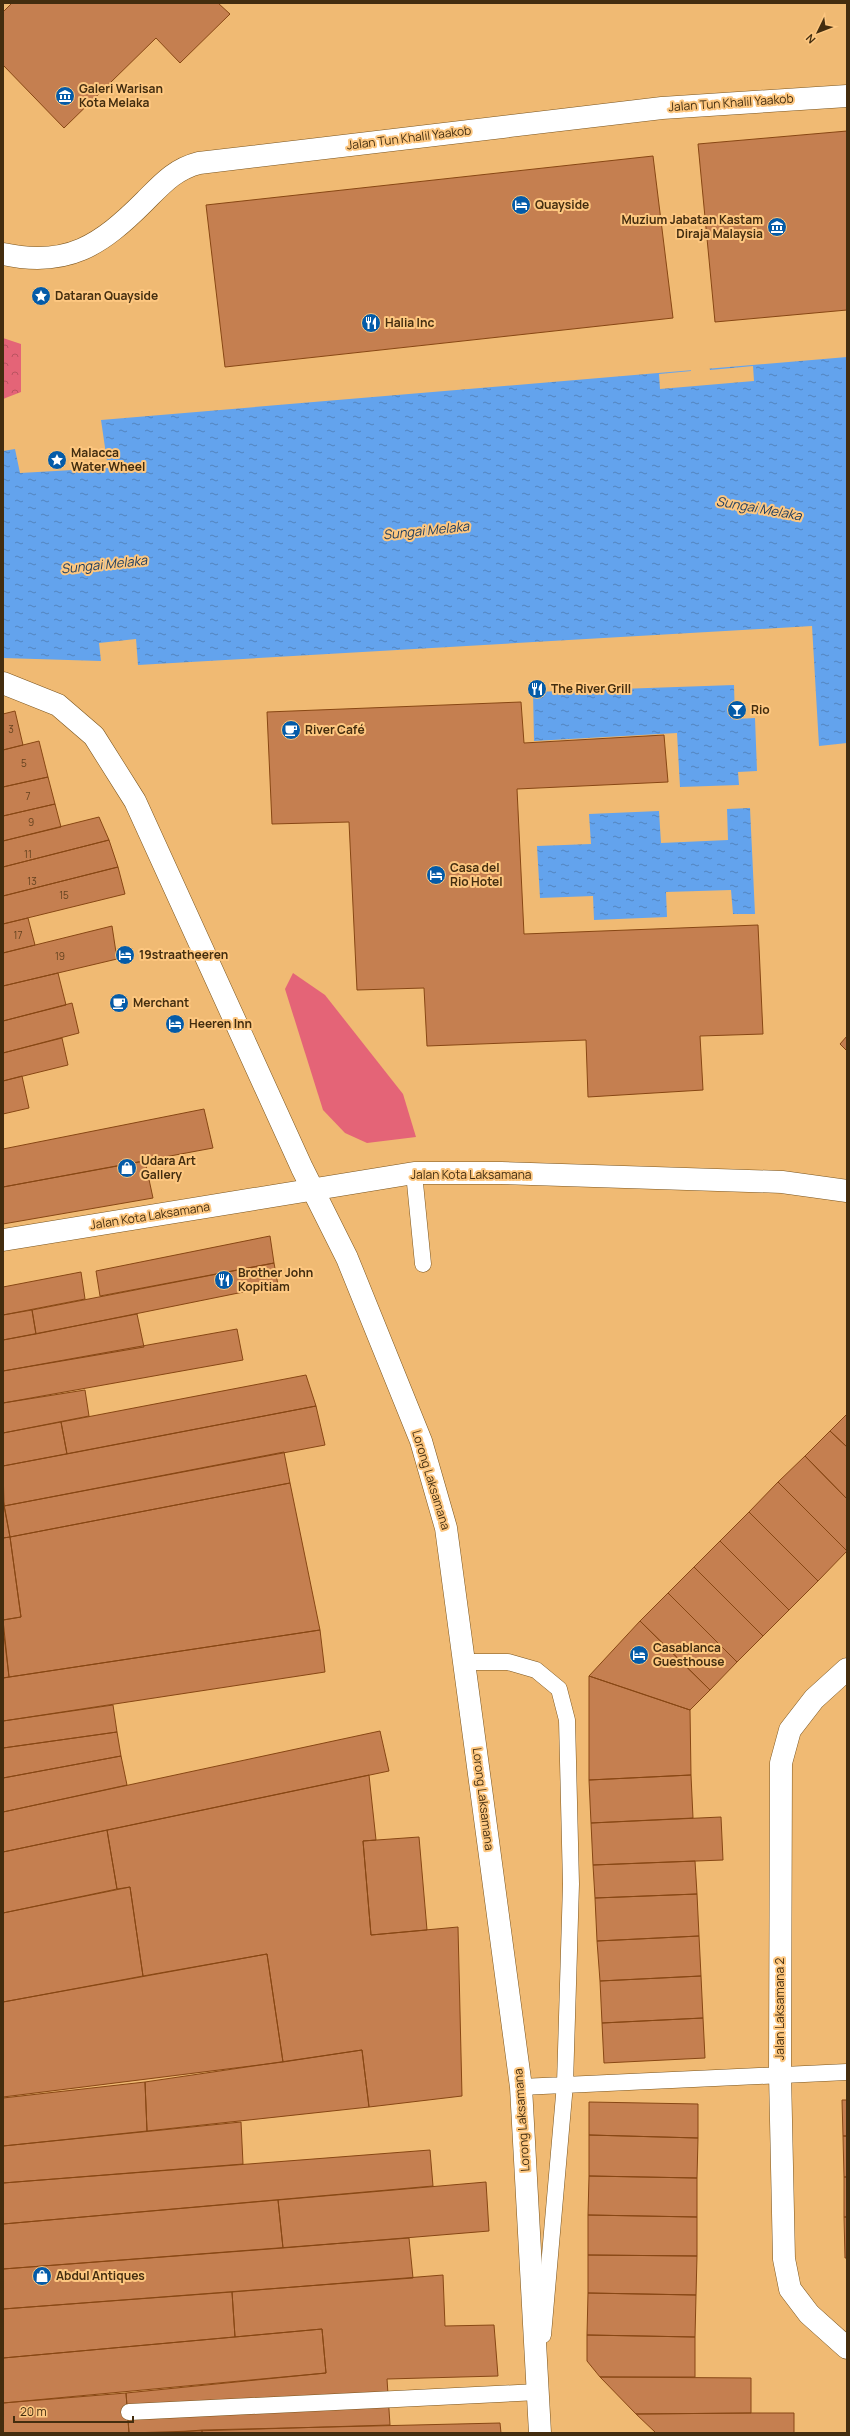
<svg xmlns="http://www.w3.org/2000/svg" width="850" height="2436" font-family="Manrope,sans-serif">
  <defs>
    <pattern id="forest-crowns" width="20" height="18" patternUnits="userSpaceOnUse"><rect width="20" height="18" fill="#e46477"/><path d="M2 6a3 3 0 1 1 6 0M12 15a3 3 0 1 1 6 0" fill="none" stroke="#ba5360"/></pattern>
    <pattern id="water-ripples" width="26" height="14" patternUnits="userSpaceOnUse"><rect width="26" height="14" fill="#63a3ed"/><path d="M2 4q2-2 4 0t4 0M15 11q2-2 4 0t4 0" fill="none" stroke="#5385be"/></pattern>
  </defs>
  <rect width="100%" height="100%" fill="#f0ba73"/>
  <!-- grass -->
  <path fill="#e46477" d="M293 973 325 995 403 1094 416 1137 367 1143 345 1133 323 1110 285 989Z"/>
  <!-- forest -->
  <path fill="url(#forest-crowns)" d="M3 338 21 344V392L3 399Z"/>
  <!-- water -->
  <path fill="url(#water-ripples)" d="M847 357V743L819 746 812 626 138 665 136 639 99 643 101 661 3 658V451L15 449 20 473 108 468 101 420Z
    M734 685 735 719 755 718 757 771 738 772 739 785 680 787 677 733 534 741 533 692Z
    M750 808 755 914H733L731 890 666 892 667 917 594 920 593 896 540 898 537 846 591 844 589 814 659 811 661 843 728 840 727 809Z"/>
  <!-- pier -->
  <path fill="#f0ba73" d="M709 366 710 370 753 366 754 381 660 389 659 374 691 371V368Z"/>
  <!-- building -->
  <path fill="#c57f50" stroke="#884714" d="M12 3H218L230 14 180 63 156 38 64 128 3 65V12Z
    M847 131V310L715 322 698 144Z
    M653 156 673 318 225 367 206 205Z
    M521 702 524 743 664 735 668 782 517 789 524 934 758 925 763 1034 700 1036 703 1090 588 1097 586 1040 427 1046 424 988 357 990 349 822 272 824 267 712Z
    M15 711 23 745 3 750V714Z
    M39 741 48 777 3 787V750Z
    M48 777 55 804 3 816V787Z
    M55 804 61 827 3 841V816Z
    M99 817 109 840 3 867V841Z
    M109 840 118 867 3 896V867Z
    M118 867 125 894 3 924V896Z
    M28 918 35 945 3 953V924Z
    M112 926 117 959 3 986V953Z
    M58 973 66 1005 3 1021V986Z
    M72 1003 79 1033 3 1053V1021Z
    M847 1036V1051L840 1044Z
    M62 1038 68 1065 3 1081V1053Z
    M22 1076 29 1108 3 1114V1081Z
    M204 1109 213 1148 3 1187V1149Z
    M145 1161 153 1198 3 1224V1187Z
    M270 1236 274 1263 100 1296 96 1271Z
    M274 1263 278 1285 36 1334 32 1310Z
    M81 1272 85 1299 3 1315V1287Z
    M32 1310 36 1334 3 1340V1315Z
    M137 1314 144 1347 3 1371V1340Z
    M237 1329 243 1360 3 1403V1371Z
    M306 1375 316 1406 67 1454 61 1422Z
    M85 1390 89 1416 3 1433V1403Z
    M316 1406 325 1445 4 1506 3 1466Z
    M847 1414V1447L830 1431Z
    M61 1422 67 1454 3 1466V1433Z
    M830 1431 847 1447V1499L805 1456Z
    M284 1452 290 1483 10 1537 4 1506Z
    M805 1456 847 1499V1551L778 1482Z
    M778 1482 847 1551 818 1581 749 1512Z
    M290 1483 320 1630 9 1677 3 1620 21 1617 10 1537Z
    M3 1499 10 1537 3 1538Z
    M749 1512 818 1581 789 1610 720 1541Z
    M10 1537 21 1617 3 1620V1538Z
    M720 1541 789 1610 763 1636 694 1567Z
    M694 1567 763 1636 737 1662 668 1593Z
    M668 1593 737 1662 710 1690 640 1621Z
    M640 1621 710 1690 690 1710 589 1676Z
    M3 1627 9 1677 3 1678Z
    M320 1630 325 1672 3 1721V1678Z
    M589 1676 690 1710 691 1775 589 1780Z
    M113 1705 117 1732 3 1748V1721Z
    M380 1731 389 1771 3 1852V1812Z
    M117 1732 121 1756 3 1778V1748Z
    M121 1756 127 1785 3 1812V1778Z
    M369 1775 376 1840 363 1841 371 1935 458 1927 462 2096 369 2107 362 2050 283 2062 267 1954 143 1976 130 1887 117 1889 107 1830Z
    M691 1775 693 1818 591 1823 589 1780Z
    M721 1817 723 1860 593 1865 591 1823Z
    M107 1830 117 1889 3 1913V1852Z
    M419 1837 427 1930 371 1935 363 1841Z
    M695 1861 697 1894 595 1898 593 1865Z
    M130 1887 143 1976 3 2002V1913Z
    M697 1894 699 1936 597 1941 595 1898Z
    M699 1936 701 1976 600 1981 597 1941Z
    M267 1954 283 2062 3 2097V2002Z
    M701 1976 703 2018 602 2023 600 1981Z
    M703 2018 705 2058 604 2063 602 2023Z
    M362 2050 369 2107 147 2131 145 2082Z
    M145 2082 147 2131 3 2146V2098Z
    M842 2100H847V2136H843Z
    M589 2102 698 2104V2138L589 2135Z
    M241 2122 243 2164 3 2183V2146Z
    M589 2135 698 2138 697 2178 589 2176Z
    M843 2136H847V2177H844Z
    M430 2150 433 2186 3 2224V2183Z
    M589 2176 697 2178V2217L588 2215Z
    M844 2177H847V2217H844Z
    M486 2182 489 2231 283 2248 278 2200Z
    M278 2200 283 2248 3 2269V2224Z
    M588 2215 697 2217V2256L588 2255Z
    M844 2217H847V2258H845Z
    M409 2238 413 2278 3 2309V2269Z
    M588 2255 697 2256 696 2295 588 2293Z
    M443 2275 445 2326 494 2325 498 2376 387 2379 390 2425 129 2433 126 2393 326 2373 322 2329 235 2337 232 2292Z
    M232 2292 235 2337 3 2358V2309Z
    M588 2293 696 2295 695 2337 587 2335Z
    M322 2329 326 2373 3 2403V2358Z
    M587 2335 695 2337V2377H600L587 2361Z
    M600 2377 751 2378V2413L636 2414Z
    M126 2393 129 2433H3V2403Z
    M751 2413H794V2433H656L636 2414Z
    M500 2423 501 2433H202V2430Z
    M202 2430V2433H168Z"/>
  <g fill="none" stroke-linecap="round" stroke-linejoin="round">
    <defs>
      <path id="service" d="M414 1173 423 1264
        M466 1662H508L536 1670 559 1689 567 1720 571 1884 565 2084 543 2335
        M521 2087 847 2072
        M129 2412 538 2392V2382"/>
      <path id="minor" d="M3 683 58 705 94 736 135 801 302 1168 347 1258 421 1441 446 1528 521 2087 540 2433
        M847 1669 814 1699 790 1730 781 1763 780 2074 784 2259 790 2289 809 2314 847 2348"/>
      <path id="tertiary" d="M3 1240 414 1173H501L782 1182 847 1191"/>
      <path id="secondary" d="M3 254C68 268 101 245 145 201 162 184 175 169 199 163L662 108 847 96"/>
    </defs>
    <!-- service casing -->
    <use href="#service" stroke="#7a541d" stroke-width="17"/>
    <!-- minor casing -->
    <use href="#minor" stroke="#7a541d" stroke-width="23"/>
    <!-- tertiary casing -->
    <use href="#tertiary" stroke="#7a541d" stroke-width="23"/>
    <!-- secondary casing -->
    <use href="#secondary" stroke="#7a541d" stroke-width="23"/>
    <!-- service -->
    <use href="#service" stroke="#fff" stroke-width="16"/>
    <!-- minor -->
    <use href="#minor" stroke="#fff" stroke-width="22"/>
    <!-- tertiary -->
    <use href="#tertiary" stroke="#fff" stroke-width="22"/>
    <!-- secondary -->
    <use href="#secondary" stroke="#fff" stroke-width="22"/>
  </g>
  <!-- icons -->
  <defs>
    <symbol id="museum-disc" viewBox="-11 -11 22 22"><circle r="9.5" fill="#045ba8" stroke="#fdc780"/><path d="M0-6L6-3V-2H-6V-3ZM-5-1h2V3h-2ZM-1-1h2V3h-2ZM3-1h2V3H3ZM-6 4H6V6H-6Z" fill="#fff"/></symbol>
    <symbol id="hotel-disc" viewBox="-11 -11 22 22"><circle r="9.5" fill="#045ba8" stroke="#fdc780"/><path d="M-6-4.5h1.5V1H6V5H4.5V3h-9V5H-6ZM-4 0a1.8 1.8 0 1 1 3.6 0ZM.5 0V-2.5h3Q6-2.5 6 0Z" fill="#fff"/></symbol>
    <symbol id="sight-disc" viewBox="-11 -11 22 22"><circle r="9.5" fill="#045ba8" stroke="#fdc780"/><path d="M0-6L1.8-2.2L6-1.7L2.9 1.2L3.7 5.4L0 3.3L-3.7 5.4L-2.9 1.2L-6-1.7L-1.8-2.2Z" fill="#fff"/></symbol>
    <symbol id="restaurant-disc" viewBox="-11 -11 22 22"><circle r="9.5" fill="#045ba8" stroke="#fdc780"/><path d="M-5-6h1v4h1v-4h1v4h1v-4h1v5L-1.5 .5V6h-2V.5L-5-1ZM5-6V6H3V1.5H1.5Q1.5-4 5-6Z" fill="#fff"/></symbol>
    <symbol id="bar-disc" viewBox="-11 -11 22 22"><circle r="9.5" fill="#045ba8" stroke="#fdc780"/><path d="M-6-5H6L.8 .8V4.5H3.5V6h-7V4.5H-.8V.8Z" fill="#fff"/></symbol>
    <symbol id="cafe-disc" viewBox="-11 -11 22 22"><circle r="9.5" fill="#045ba8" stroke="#fdc780"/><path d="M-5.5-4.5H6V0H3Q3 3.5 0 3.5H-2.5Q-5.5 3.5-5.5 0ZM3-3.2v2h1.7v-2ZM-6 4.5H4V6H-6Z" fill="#fff"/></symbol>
    <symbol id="shop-disc" viewBox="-11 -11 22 22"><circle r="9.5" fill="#045ba8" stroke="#fdc780"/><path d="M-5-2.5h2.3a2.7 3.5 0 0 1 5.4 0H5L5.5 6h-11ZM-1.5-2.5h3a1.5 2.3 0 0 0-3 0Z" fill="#fff"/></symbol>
  </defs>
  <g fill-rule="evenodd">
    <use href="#museum-disc" x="54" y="85" width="22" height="22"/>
    <use href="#hotel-disc" x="510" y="194" width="22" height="22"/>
    <use href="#museum-disc" x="766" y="216" width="22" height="22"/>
    <use href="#sight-disc" x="30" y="285" width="22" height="22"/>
    <use href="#restaurant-disc" x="360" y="312" width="22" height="22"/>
    <use href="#sight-disc" x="46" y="449" width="22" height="22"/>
    <use href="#restaurant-disc" x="526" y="678" width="22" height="22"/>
    <use href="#bar-disc" x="726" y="699" width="22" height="22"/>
    <use href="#cafe-disc" x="280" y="719" width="22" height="22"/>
    <use href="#hotel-disc" x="425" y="864" width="22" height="22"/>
    <use href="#hotel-disc" x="114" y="944" width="22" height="22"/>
    <use href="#cafe-disc" x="108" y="992" width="22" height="22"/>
    <use href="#hotel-disc" x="164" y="1013" width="22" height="22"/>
    <use href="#shop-disc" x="116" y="1157" width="22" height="22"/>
    <use href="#restaurant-disc" x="213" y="1269" width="22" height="22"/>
    <use href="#hotel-disc" x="628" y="1644" width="22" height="22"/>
    <use href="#shop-disc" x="31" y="2265" width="22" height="22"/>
  </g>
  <g text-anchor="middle" stroke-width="4" stroke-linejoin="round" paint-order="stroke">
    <!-- number labels -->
    <g font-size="10" fill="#64421f">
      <text x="11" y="733">3</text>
      <text x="24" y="767">5</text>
      <text x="28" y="800">7</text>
      <text x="31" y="826">9</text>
      <text x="28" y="858">11</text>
      <text x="32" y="885">13</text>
      <text x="64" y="899">15</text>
      <text x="18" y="939">17</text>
      <text x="60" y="960">19</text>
    </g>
    <!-- poi labels -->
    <g font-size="12" font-weight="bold" fill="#432d0f" stroke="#fdc780" text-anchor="start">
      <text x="79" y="93">Galeri Warisan<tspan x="79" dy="14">Kota Melaka</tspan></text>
      <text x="535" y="209">Quayside</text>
      <text x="763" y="224" text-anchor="end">Muzium Jabatan Kastam<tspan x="763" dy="14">Diraja Malaysia</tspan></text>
      <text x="55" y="300">Dataran Quayside</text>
      <text x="385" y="327">Halia Inc</text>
      <text x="71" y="457">Malacca<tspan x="71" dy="14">Water Wheel</tspan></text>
      <text x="551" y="693">The River Grill</text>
      <text x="751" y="714">Rio</text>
      <text x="305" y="734">River Café</text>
      <text x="450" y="872">Casa del<tspan x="450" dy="14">Rio Hotel</tspan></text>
      <text x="139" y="959">19straatheeren</text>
      <text x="133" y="1007">Merchant</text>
      <text x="189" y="1028">Heeren Inn</text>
      <text x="141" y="1165">Udara Art<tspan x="141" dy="14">Gallery</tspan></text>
      <text x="238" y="1277">Brother John<tspan x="238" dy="14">Kopitiam</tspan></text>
      <text x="653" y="1652">Casablanca<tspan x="653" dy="14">Guesthouse</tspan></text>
      <text x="56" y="2280">Abdul Antiques</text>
    </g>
    <!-- street labels -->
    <g font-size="12" fill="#432d0f" stroke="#fdc780">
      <text transform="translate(731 103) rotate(-4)" y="4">Jalan Tun Khalil Yaakob</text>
      <text transform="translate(409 138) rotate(-7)" y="4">Jalan Tun Khalil Yaakob</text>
      <text x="471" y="1179">Jalan Kota Laksamana</text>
      <text transform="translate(150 1216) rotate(-9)" y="4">Jalan Kota Laksamana</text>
      <text transform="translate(431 1480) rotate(73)" y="4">Lorong Laksamana</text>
      <text transform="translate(483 1799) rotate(83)" y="4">Lorong Laksamana</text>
      <text transform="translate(780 2009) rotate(-90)" y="4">Jalan Laksamana 2</text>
      <text transform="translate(522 2120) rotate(-94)" y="4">Lorong Laksamana</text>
    </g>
    <!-- water labels -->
    <g font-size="13" font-style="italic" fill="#193a5f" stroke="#fdc780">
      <text transform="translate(759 508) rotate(10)" y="5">Sungai Melaka</text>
      <text transform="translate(426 530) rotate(-6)" y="5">Sungai Melaka</text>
      <text transform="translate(104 564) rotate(-6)" y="5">Sungai Melaka</text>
    </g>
  </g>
  <!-- border -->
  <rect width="850" height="2436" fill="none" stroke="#432d0f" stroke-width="8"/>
  <!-- north arrow -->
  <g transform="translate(818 32) rotate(227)" stroke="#fdc780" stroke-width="3" paint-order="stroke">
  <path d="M0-3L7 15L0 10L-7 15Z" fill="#432d0f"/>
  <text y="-6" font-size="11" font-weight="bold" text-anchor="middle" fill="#432d0f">N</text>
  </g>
  <!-- scale -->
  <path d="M14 2416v6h119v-6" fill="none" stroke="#432d0f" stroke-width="2"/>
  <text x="20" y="2416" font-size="12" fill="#432d0f" stroke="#fdc780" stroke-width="3" paint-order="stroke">20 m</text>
</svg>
